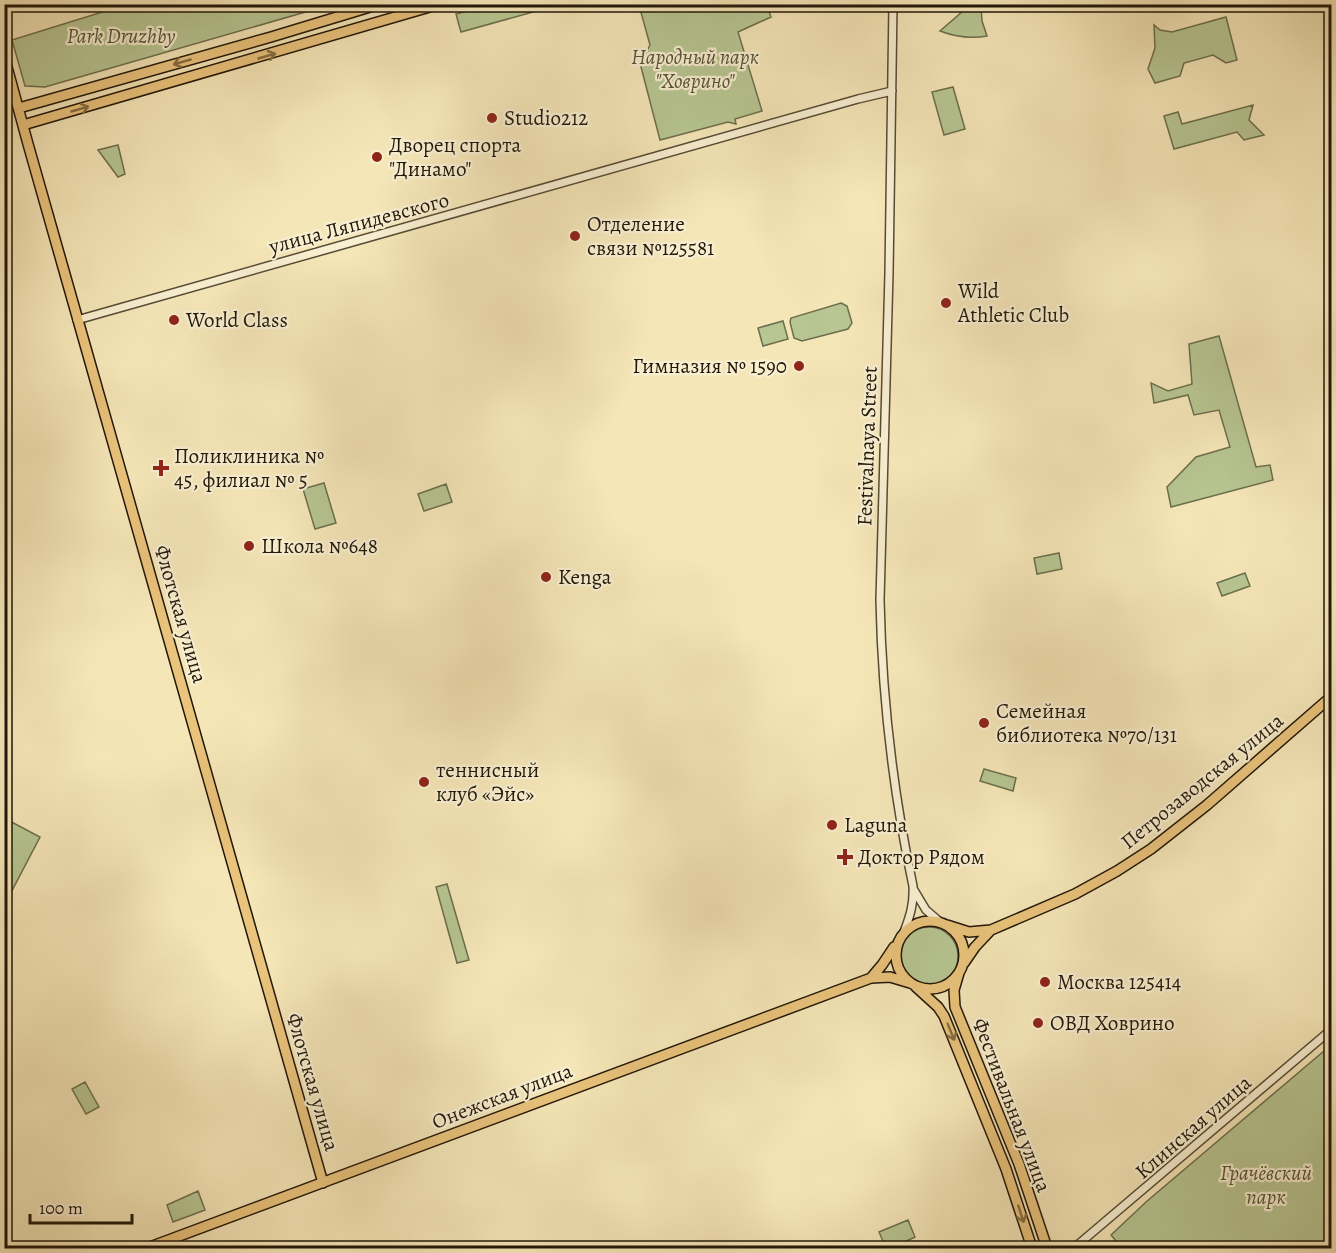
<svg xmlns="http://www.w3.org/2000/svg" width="1336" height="1253" font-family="Alegreya,serif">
  <rect width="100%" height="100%" fill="#f5e6b8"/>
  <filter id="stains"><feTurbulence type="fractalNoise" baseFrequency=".00333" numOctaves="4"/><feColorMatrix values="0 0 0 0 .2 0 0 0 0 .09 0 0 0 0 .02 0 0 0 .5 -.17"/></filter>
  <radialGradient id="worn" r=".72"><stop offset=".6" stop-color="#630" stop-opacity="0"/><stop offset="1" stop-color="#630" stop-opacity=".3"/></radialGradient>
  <!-- green -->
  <path fill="#b7c692" stroke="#6c6e4d" stroke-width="1.5" d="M128 4H330V5L45 87 25 86 12 40Z
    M489 5V4L558 5 461 32 456 14Z
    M639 5H767L771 17 738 32 762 111 735 119 736 124 728 122 660 140 640 63 650 45Z
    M970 5H981L982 21 987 36C970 39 956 37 940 31Z
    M1226 17 1237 60 1226 63 1213 55 1184 63 1180 76 1155 83 1148 69 1155 48 1154 25 1160 30 1172 32Z
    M953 87 965 129 944 135 932 92Z
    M1253 105 1249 120 1264 135 1244 140 1237 132 1174 149 1164 116 1178 112 1182 124Z
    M118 145 125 174 118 177 98 150Z
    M841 303 847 306 852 323 848 329 802 341 794 338 790 322 791 318Z
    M783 321 788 339 763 346 758 328Z
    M1219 336 1256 467 1270 465 1273 480 1171 507 1167 487 1196 457 1230 447 1219 410 1194 415 1188 395 1154 403 1151 383 1168 391 1192 384 1189 344Z
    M324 483 336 523 315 529 303 489Z
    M446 484 452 502 424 511 418 494Z
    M1059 553 1062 569 1037 574 1034 558Z
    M1245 573 1250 586 1222 596 1217 583Z
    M984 769 1016 778 1013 791 980 781Z
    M4 818 40 837 5 904 4 903Z
    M447 884 469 960 457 963 436 887Z
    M900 956a29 29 0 1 1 58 0a29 29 0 1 1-58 0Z
    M1331 1045V1248H1122L1111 1235 1146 1202Z
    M85 1082 99 1107 86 1114 72 1089Z
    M198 1191 205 1210 173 1222 167 1205Z
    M908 1220 915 1237 902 1243 905 1248H886L879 1232Z"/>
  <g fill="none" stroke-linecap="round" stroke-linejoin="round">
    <defs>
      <path id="minor" d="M893 4 889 273 880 600C882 696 893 792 913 886 914 904 910 916 904 932
        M77 320 858 99 892 91
        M914 890 926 910 940 922
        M1074 1248 1332 1029"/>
      <path id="major" d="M4 56 28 144 323 1183
        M19 108 271 37 380 4
        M23 125 440 4
        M896 955a34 34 0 1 1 68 0a34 34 0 1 1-68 0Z
        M947 925 969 932 991 930 1075 894 1117 871 1151 849 1207 805 1332 696
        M964 963 975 947 991 930
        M959 973 954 990 955 1007 1019 1164 1047 1248
        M871 978 882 965 894 947
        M916 987 938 1007 944 1016 1006 1169 1032 1248
        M147 1248 871 978 890 977 910 983"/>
    </defs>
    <!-- minor casing -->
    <use href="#minor" stroke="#564b34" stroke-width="10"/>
    <!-- major casing -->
    <use href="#major" stroke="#211708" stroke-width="12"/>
    <!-- minor -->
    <use href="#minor" stroke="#f8efd1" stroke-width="7"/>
    <!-- major -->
    <use href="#major" stroke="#eac37c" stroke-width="9"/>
  </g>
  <!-- one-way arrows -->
  <defs><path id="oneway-shaft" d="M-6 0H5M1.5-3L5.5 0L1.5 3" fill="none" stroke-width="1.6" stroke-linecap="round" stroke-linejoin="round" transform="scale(1.5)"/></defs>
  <g stroke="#866d42">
    <use href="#oneway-shaft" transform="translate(267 56) rotate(-16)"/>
    <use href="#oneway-shaft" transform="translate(182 62) rotate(164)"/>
    <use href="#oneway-shaft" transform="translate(80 109) rotate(-16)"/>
    <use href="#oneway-shaft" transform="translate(951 1032) rotate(68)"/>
    <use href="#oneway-shaft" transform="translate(1021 1214) rotate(72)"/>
  </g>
  <!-- markers -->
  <g fill="#8f2418" stroke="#f8efd1" stroke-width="2">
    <circle cx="492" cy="118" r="6"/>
    <circle cx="377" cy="157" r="6"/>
    <circle cx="575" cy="236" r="6"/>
    <circle cx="946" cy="303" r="6"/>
    <circle cx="174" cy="320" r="6"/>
    <circle cx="799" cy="366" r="6"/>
    <path d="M158 459h6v6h6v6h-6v6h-6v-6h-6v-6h6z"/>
    <circle cx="249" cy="546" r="6"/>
    <circle cx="546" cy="577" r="6"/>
    <circle cx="984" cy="723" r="6"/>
    <circle cx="424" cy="782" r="6"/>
    <circle cx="832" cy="825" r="6"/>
    <path d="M842 848h6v6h6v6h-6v6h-6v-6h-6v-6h6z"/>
    <circle cx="1045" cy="982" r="6"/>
    <circle cx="1038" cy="1023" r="6"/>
  </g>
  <g text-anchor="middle" stroke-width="4.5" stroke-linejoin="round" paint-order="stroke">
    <!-- park labels -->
    <g font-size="21" font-style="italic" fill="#565438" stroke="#f8efd1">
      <text x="121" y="43">Park Druzhby</text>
      <text x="695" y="64">Народный парк<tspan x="695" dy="24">"Ховрино"</tspan></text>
      <text x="1266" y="1180">Грачёвский<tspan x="1266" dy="24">парк</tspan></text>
    </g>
    <!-- poi labels -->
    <g font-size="21" fill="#211708" stroke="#f8efd1" text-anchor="start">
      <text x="504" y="125">Studio212</text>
      <text x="389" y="152">Дворец спорта<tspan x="389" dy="24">"Динамо"</tspan></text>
      <text x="587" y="231">Отделение<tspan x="587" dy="24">связи №125581</tspan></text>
      <text x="958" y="298">Wild<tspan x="958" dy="24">Athletic Club</tspan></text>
      <text x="186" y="327">World Class</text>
      <text x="787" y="373" text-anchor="end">Гимназия № 1590</text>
      <text x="174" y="463">Поликлиника №<tspan x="174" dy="24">45, филиал № 5</tspan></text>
      <text x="261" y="553">Школа №648</text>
      <text x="558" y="584">Kenga</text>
      <text x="996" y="718">Семейная<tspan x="996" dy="24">библиотека №70/131</tspan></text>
      <text x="436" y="777">теннисный<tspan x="436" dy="24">клуб «Эйс»</tspan></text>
      <text x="844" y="832">Laguna</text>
      <text x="858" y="864">Доктор Рядом</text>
      <text x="1057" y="989">Москва 125414</text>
      <text x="1050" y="1030">ОВД Ховрино</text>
    </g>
    <!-- street labels -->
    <g font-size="21" fill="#211708" stroke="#f8efd1">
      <text transform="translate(359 223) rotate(-15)" y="7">улица Ляпидевского</text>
      <text transform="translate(867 446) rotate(-88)" y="7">Festivalnaya Street</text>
      <text transform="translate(181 614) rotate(74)" y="7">Флотская улица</text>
      <text transform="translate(1202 781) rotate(-39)" y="7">Петрозаводская улица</text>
      <text transform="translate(313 1082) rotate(74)" y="7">Флотская улица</text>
      <text transform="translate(502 1096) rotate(-21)" y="7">Онежская улица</text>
      <text transform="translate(1012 1105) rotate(69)" y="7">Фестивальная улица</text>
      <text transform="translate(1193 1127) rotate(-41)" y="7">Клинская улица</text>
    </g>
  </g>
  <!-- margin -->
  <rect width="1336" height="1253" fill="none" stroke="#f5e6b8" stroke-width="24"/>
  <rect x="6" y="6" width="1324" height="1241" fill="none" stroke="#211708" stroke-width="3"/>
  <rect x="12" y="12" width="1312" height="1229" fill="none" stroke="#211708" stroke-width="1.5"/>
  <!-- scale -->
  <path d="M30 1214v9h102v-9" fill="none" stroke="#211708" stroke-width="3"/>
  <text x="39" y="1214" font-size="18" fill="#211708" stroke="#f8efd1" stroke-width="4.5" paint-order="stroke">100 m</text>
  <rect width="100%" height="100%" filter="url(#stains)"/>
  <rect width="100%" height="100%" fill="url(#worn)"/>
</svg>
